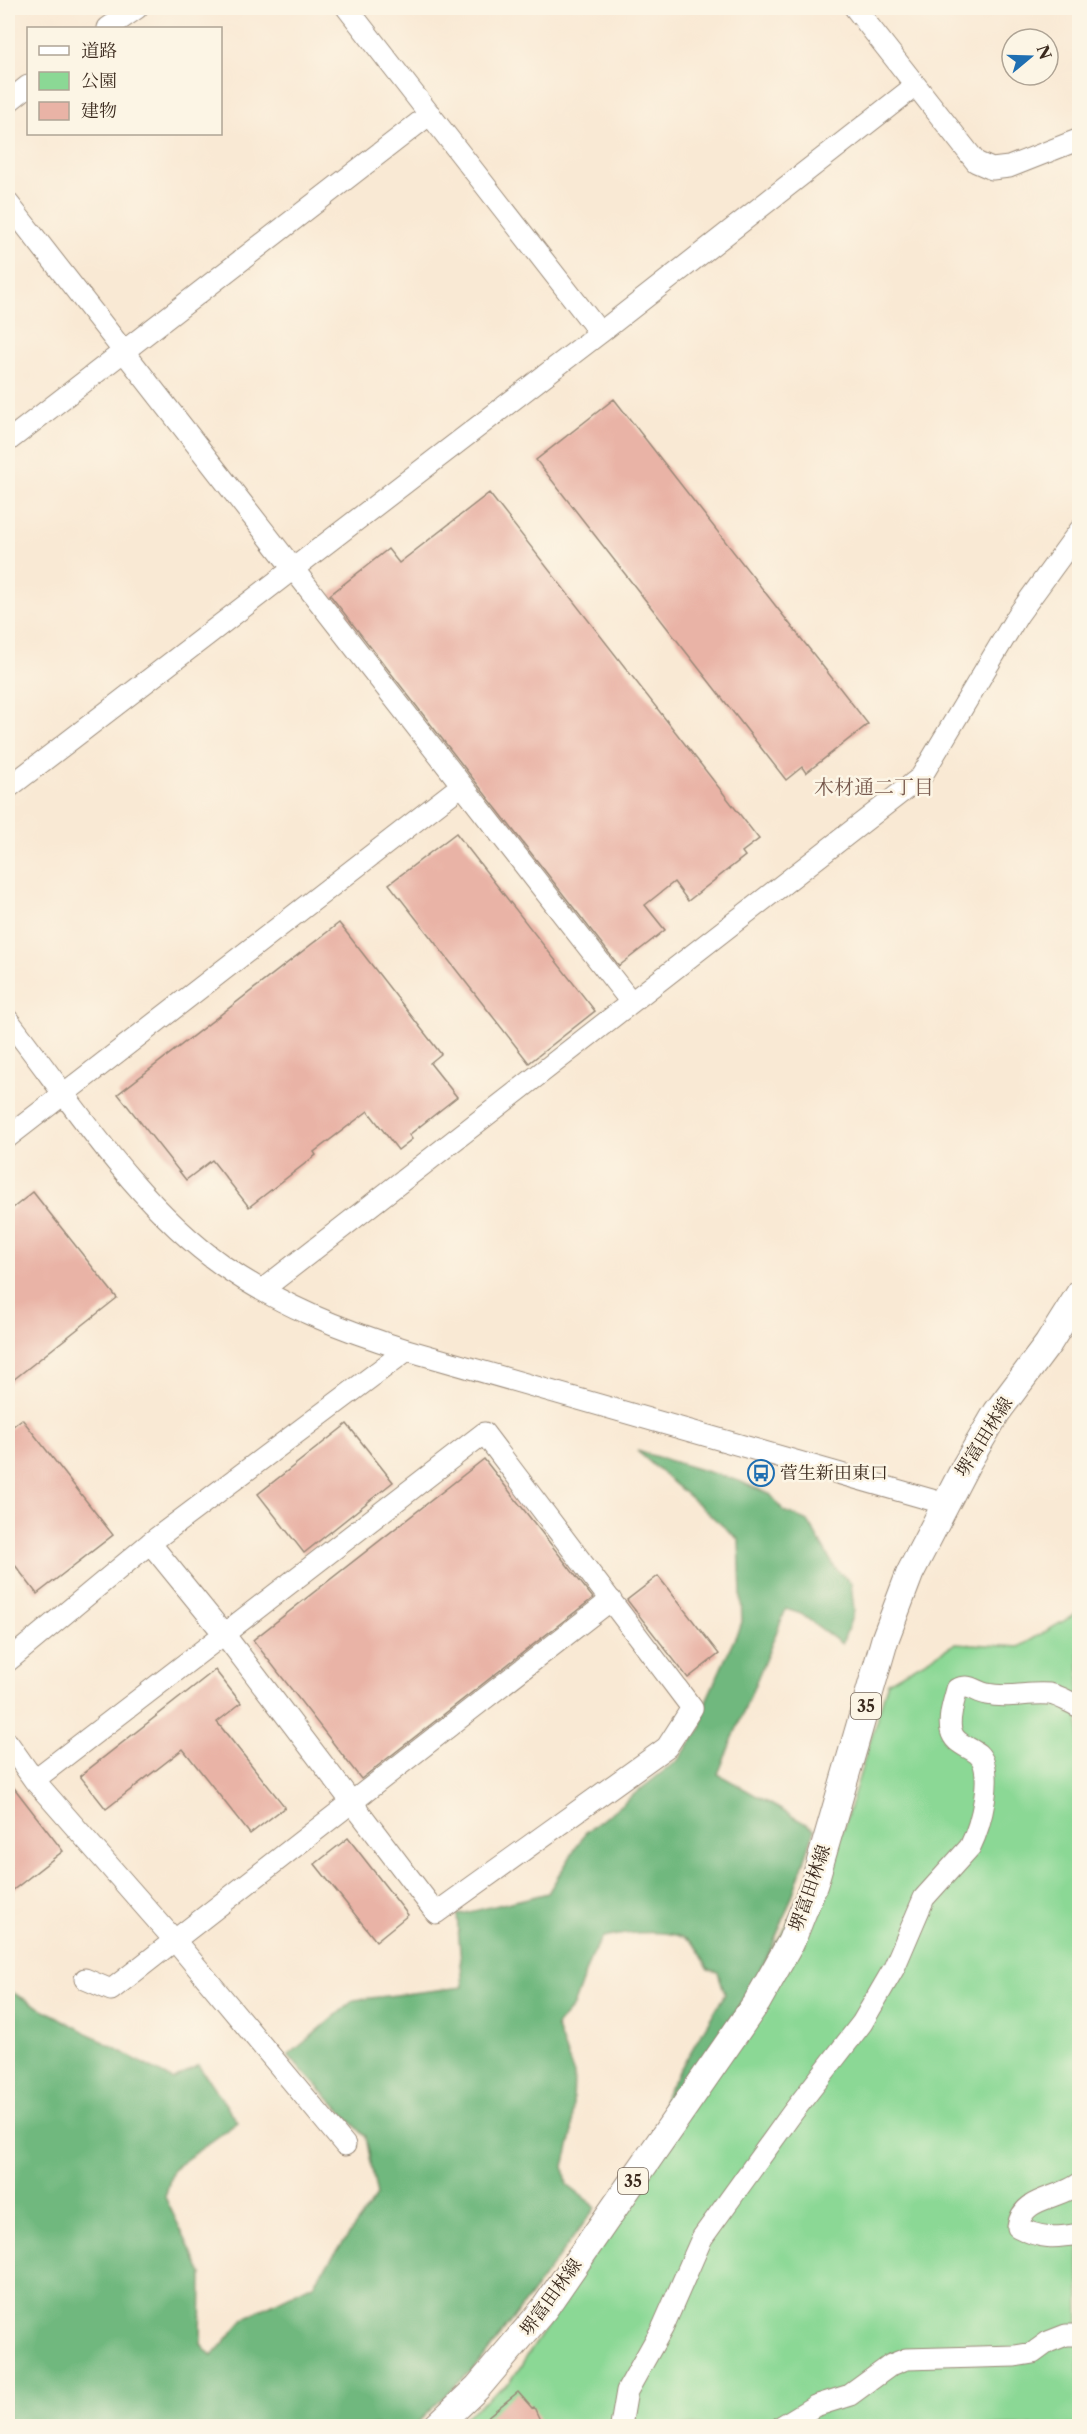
<svg xmlns="http://www.w3.org/2000/svg" width="1087" height="2434" font-family="'Libre Caslon Text','Noto Serif JP',serif">
  <rect width="100%" height="100%" fill="#fcf5e5"/>
  <filter id="ink" filterUnits="userSpaceOnUse"><feTurbulence type="fractalNoise" baseFrequency=".0167" numOctaves="2"/><feDisplacementMap in="SourceGraphic" scale="12" xChannelSelector="R" yChannelSelector="G"/><feConvolveMatrix kernelMatrix="1 2 1 2 8 2 1 2 1" color-interpolation-filters="sRGB"/></filter>
  <filter id="wash" filterUnits="userSpaceOnUse"><feTurbulence type="fractalNoise" baseFrequency=".008" numOctaves="4" result="noise"/><feDisplacementMap in="SourceGraphic" scale="24" xChannelSelector="R" yChannelSelector="G"/><feGaussianBlur stdDeviation="1.35" result="paint"/><feColorMatrix in="noise" values="0 0 0 0 0 0 0 0 0 0 0 0 0 0 0 0 0 1.4 0 .05"/><feComposite in="paint" operator="in"/></filter>
  <g filter="url(#wash)">
    <rect width="100%" height="100%" fill="#f9e9d4"/>
    <!-- green -->
    <path fill="#8bd895" stroke="#63815a" stroke-width="1.5" d="M1079 1612V2426H453L511 2381 569 2293 843 1830 888 1682 956 1643 1019 1647Z"/>
    <!-- forest -->
    <path fill="#70b87e" stroke="#56714e" stroke-width="1.5" d="M637 1451 739 1481 770 1494 784 1511 808 1521 835 1568 851 1583 854 1611 842 1644 801 1614 786 1609 718 1774 815 1829C799 1876 784 1925 760 1970 734 2018 699 2062 667 2107L663 2102 666 2093 725 1994 718 1972 709 1969C704 1961 700 1951 694 1945 677 1926 625 1933 603 1938L592 1954 573 2006 556 2026 574 2074 572 2135 564 2166 567 2185 596 2207 482 2360 414 2426H8V1990L173 2080 198 2065 238 2122 173 2169 165 2197 202 2274 201 2344 212 2356 246 2317 313 2284 377 2196 366 2137 288 2056 354 2000 463 1987 457 1915 548 1893 585 1833 679 1759 701 1729 706 1701 742 1622 739 1540Z"/>
    <g id="blocks">
      <!-- building -->
      <path fill="#e9b3a6" d="M614 399 868 724 806 773 802 767 786 780 536 460Z
        M489 493 759 839 742 852 745 856 688 901 674 882 645 905 665 930 619 966 330 595 388 549 399 563Z
        M456 833 595 1011 529 1063 389 884Z
        M339 923 441 1054 430 1063 457 1097 409 1135 412 1139 398 1150 368 1111 314 1152 316 1155 249 1207 212 1160 186 1180 118 1094Z
        M33 1192 117 1298 8 1384V1212Z
        M22 1419 113 1535 37 1594 8 1556V1430Z
        M347 1424 393 1482 304 1553 258 1494Z
        M484 1459 593 1598 361 1779 253 1640Z
        M658 1576 719 1654 688 1678 627 1600Z
        M215 1670 241 1703 217 1722 285 1807 250 1834 183 1749 106 1809 80 1776Z
        M8 1780 63 1851 8 1894Z
        M348 1838 408 1915 376 1941 315 1864Z
        M518 2392 532 2408 534 2407 543 2427H475Z"/>
    </g>
  </g>
  <g filter="url(#ink)">
    <use href="#blocks" fill-opacity="0" stroke="#9a8a79" stroke-width="1.5"/>
    <g fill="none" stroke-linecap="round" stroke-linejoin="round">
      <defs>
        <path id="minor" d="M855 8 976 162 992 169 1009 167 1080 139
          M108 28 137 8
          M8 102 28 86
          M8 203 631 1002
          M600 333 915 86
          M8 441 430 114
          M8 788 600 333 347 8
          M8 1020C72 1102 137 1205 222 1265 279 1305 342 1330 407 1350L946 1504
          M8 1137 462 785
          M262 1290 921 777 1018 615 1080 530
          M484 1433 692 1708 667 1747 436 1913 224 1634Z
          M8 1661 150 1543 407 1350
          M8 1743 34 1780 176 1942 345 2145
          M34 1780 224 1634 150 1543
          M85 1979 111 1990 611 1600
          M1080 2183C1058 2200 1022 2196 1018 2227 1040 2239 1055 2238 1080 2234
          M621 2426 627 2391 663 2327 702 2238 793 2112 862 2023 894 1968 924 1898 970 1847C980 1827 996 1771 978 1754 968 1746 954 1744 951 1730 948 1718 954 1701 957 1689 970 1683 975 1692 987 1694 1008 1699 1028 1692 1049 1694 1059 1695 1070 1703 1080 1707
          M782 2426 815 2406 850 2395 891 2365 906 2359 1015 2356 1033 2353 1048 2342 1066 2335H1080"/>
        <path id="major" d="M437 2426 478 2387 544 2309 757 2002 791 1942 814 1884 885 1639 910 1573 966 1465 997 1412 1048 1344 1080 1293"/>
      </defs>
      <!-- minor casing -->
      <use href="#minor" stroke="#9a8a79" stroke-width="23"/>
      <!-- major casing -->
      <use href="#major" stroke="#9a8a79" stroke-width="29"/>
      <!-- minor -->
      <use href="#minor" stroke="#fff" stroke-width="21"/>
      <!-- major -->
      <use href="#major" stroke="#fff" stroke-width="27"/>
    </g>
  </g>
  <!-- icons -->
  <defs>
    <symbol id="bus-ring" viewBox="-11 -11 22 22"><circle r="9.5" fill="#fcf5e5" stroke="#1f6fb2" stroke-width="1.5"/><path d="M-5-6H5V4H4V6H2V4H-2V6H-4V4H-5ZM-3.5-4V0h7V-4ZM-3.5 1.2v1.5H-2V1.2ZM2 1.2v1.5H3.5V1.2Z" fill="#1f6fb2"/></symbol>
  </defs>
  <g fill-rule="evenodd">
    <use href="#bus-ring" x="746" y="1458" width="30" height="30"/>
  </g>
  <g text-anchor="middle" stroke-width="5" stroke-linejoin="round" paint-order="stroke">
    <!-- shield labels -->
    <g fill="#fcf5e5" stroke="#75675a" stroke-width="1.5">
      <rect x="851" y="1693" width="30" height="26" rx="4.5"/>
      <rect x="618" y="2168" width="30" height="26" rx="4.5"/>
    </g>
    <g font-size="16" font-weight="bold" fill="#3b2a1e">
      <text x="866" y="1712">35</text>
      <text x="633" y="2187">35</text>
    </g>
    <!-- street labels -->
    <g font-size="18" fill="#3b2a1e" stroke="#fcf5e5">
      <text transform="translate(984 1437) rotate(-58)" y="6">堺富田林線</text>
      <text transform="translate(810 1888) rotate(-71)" y="6">堺富田林線</text>
      <text transform="translate(551 2297) rotate(-54)" y="6">堺富田林線</text>
    </g>
    <!-- poi labels -->
    <g font-size="18" fill="#3b2a1e" stroke="#fcf5e5" text-anchor="start">
      <text x="780" y="1479">菅生新田東口</text>
    </g>
    <!-- neighbourhood labels -->
    <g font-size="20" fill="#785a4e" stroke="#fcf5e5">
      <text x="874" y="794">木材通二丁目</text>
    </g>
  </g>
  <!-- margin -->
  <rect width="1087" height="2434" fill="none" stroke="#fcf5e5" stroke-width="30"/>
  <!-- legend -->
  <rect x="27" y="27" width="195" height="108" fill="#fcf5e5" stroke="#afa495" stroke-width="1.5"/>
  <rect x="39" y="46" width="30" height="9" fill="#ffffff" stroke="#afa495" stroke-width="1.5"/>
  <text x="81" y="57" font-size="18" fill="#3b2a1e">道路</text>
  <rect x="39" y="72" width="30" height="18" fill="#8bd895" stroke="#afa495" stroke-width="1.5"/>
  <text x="81" y="87" font-size="18" fill="#3b2a1e">公園</text>
  <rect x="39" y="102" width="30" height="18" fill="#e9b3a6" stroke="#afa495" stroke-width="1.5"/>
  <text x="81" y="117" font-size="18" fill="#3b2a1e">建物</text>
  <!-- north arrow -->
  <g transform="translate(1030 57) rotate(71)"><circle r="28" fill="#fcf5e5" stroke="#afa495" stroke-width="1.5"/>
  <path d="M0-4.5L10 22L0 15L-10 22Z" fill="#1f6fb2"/>
  <text y="-9" font-size="16" font-weight="bold" text-anchor="middle" fill="#3b2a1e">N</text>
  </g>
</svg>
